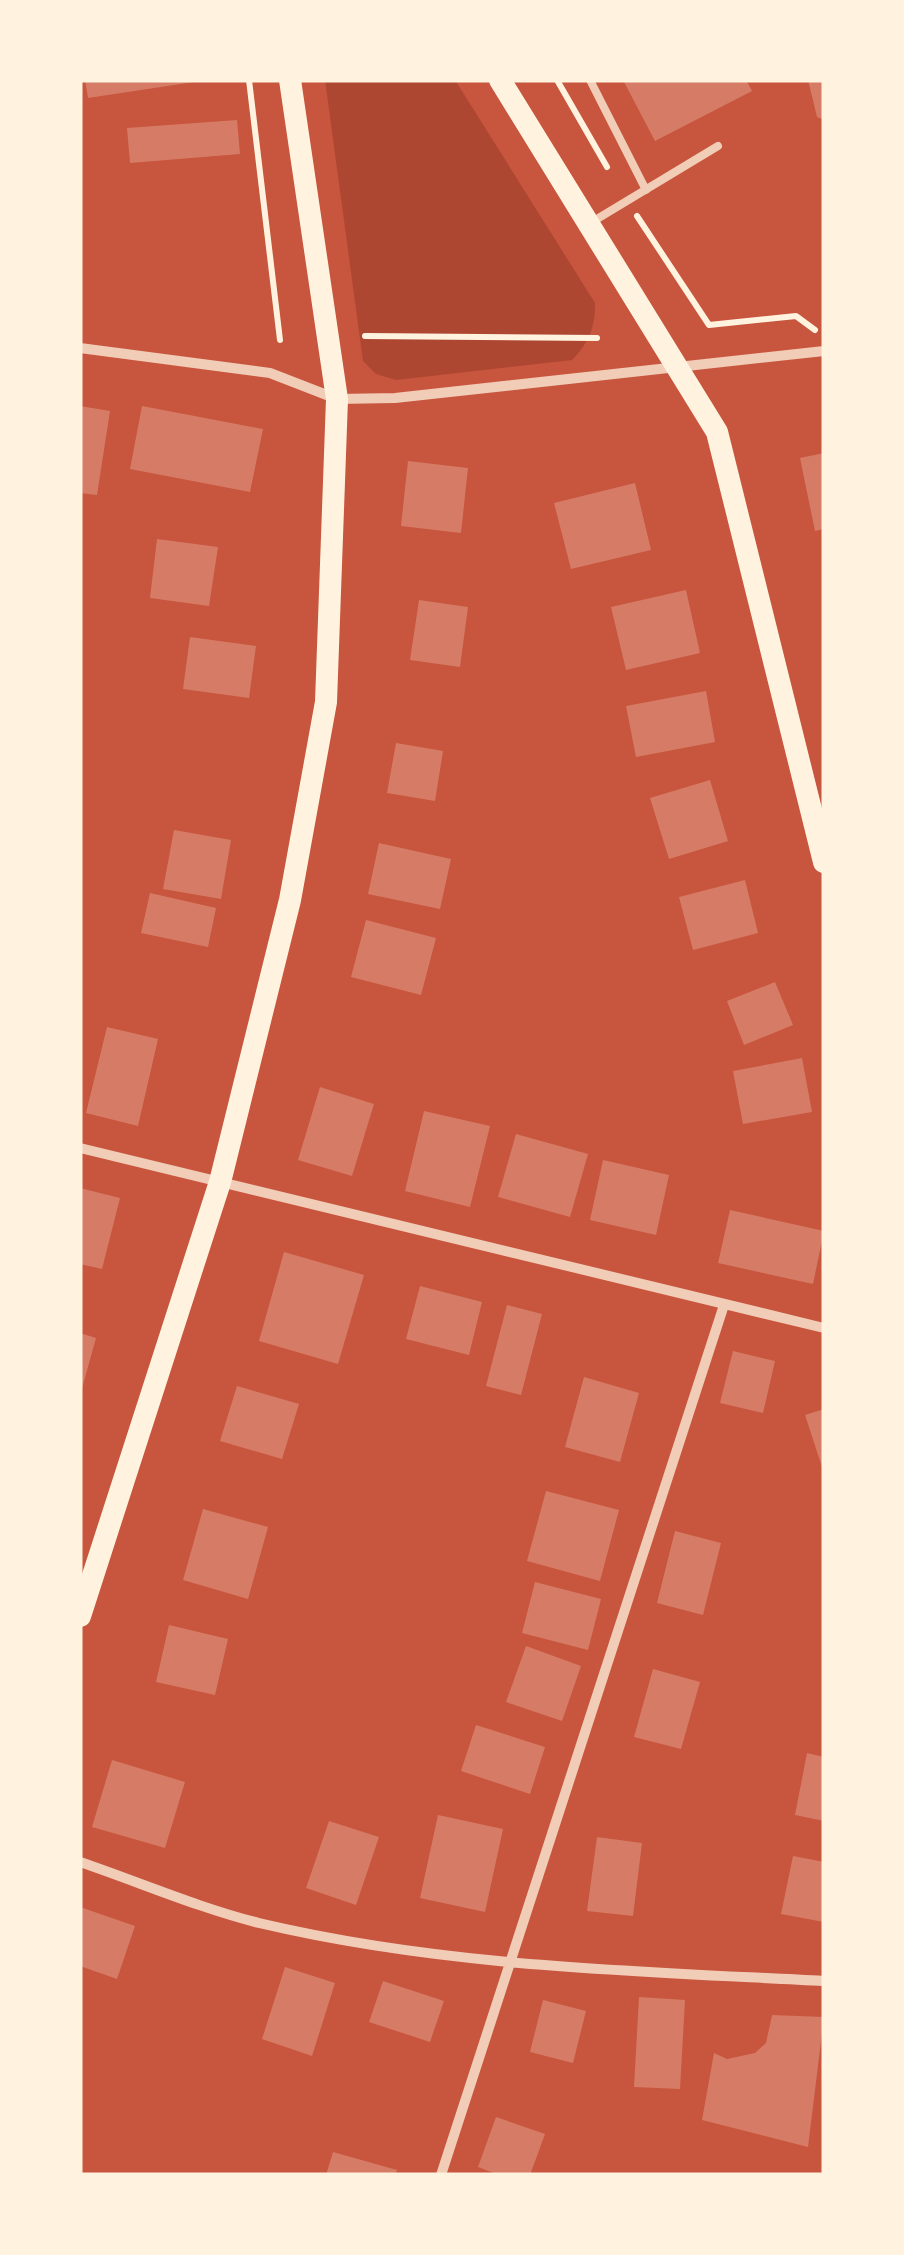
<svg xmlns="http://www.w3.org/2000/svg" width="904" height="2255" font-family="Roboto,sans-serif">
  <rect width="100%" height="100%" fill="#c8553d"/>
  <!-- green -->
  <path fill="#ae4732" d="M325 80H455L595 303C595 328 589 342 572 360L396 380 376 374 363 361Z"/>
  <!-- building -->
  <path fill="#d67c66" d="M85 80H194V82L88 98Z
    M623 80H746L752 91 655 141Z
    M808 80H824V120L817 117Z
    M237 120 240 154 130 163 127 128Z
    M80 406 110 411 97 495 80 493Z
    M142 406 263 429 250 492 130 469Z
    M824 453V529L815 531 800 458Z
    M408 461 468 468 461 533 401 526Z
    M635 483 651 550 571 569 554 503Z
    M157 539 218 547 209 606 150 598Z
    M686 590 700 653 626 670 611 607Z
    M419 600 468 607 460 667 410 660Z
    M190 637 256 646 249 698 183 689Z
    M706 691 715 742 636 757 626 706Z
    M396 743 443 751 435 801 387 793Z
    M710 780 728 841 669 859 650 798Z
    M174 830 231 840 221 899 163 889Z
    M379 843 451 859 440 909 368 894Z
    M745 880 758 933 693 950 679 897Z
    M150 893 216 908 208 947 141 933Z
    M366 920 436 938 421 995 351 977Z
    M775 982 793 1025 744 1045 727 1001Z
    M107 1027 158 1039 138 1126 86 1113Z
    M802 1058 812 1112 743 1124 733 1071Z
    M320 1087 374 1104 352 1176 298 1160Z
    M424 1111 490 1126 470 1207 405 1191Z
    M516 1134 588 1154 570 1217 498 1197Z
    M603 1160 669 1175 656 1235 590 1220Z
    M80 1188 120 1198 102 1269 80 1264Z
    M730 1210 824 1231 813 1284 718 1263Z
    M284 1252 364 1275 338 1364 259 1341Z
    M420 1286 482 1302 469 1355 406 1339Z
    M507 1305 542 1314 521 1395 486 1386Z
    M80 1333 96 1338 81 1392H80Z
    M733 1351 775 1361 763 1413 720 1403Z
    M584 1377 639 1393 620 1462 565 1447Z
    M237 1386 299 1404 282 1459 220 1441Z
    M824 1409V1470H823L805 1415Z
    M546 1491 619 1510 600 1581 527 1561Z
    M203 1509 268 1527 248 1599 183 1580Z
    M675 1531 721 1543 703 1615 657 1603Z
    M535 1582 601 1599 588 1650 522 1633Z
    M169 1625 228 1639 215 1695 156 1682Z
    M526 1646 581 1666 562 1721 506 1702Z
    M653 1669 700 1682 681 1749 634 1737Z
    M476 1725 545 1747 530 1794 461 1771Z
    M807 1753 824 1757V1821L795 1815Z
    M112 1760 185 1782 165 1848 92 1827Z
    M438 1815 503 1829 485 1912 420 1898Z
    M329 1821 379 1837 356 1905 306 1888Z
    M597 1837 642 1843 633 1916 587 1911Z
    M793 1856 824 1862V1922L781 1914Z
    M80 1907 135 1926 117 1979 80 1966Z
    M285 1967 335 1983 312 2056 262 2039Z
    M383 1981 444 2001 430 2042 369 2022Z
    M639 1997 685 2000 680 2089 634 2087Z
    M543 2000 586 2011 573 2063 530 2052Z
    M772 2015 824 2017 808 2147 702 2120 714 2053 727 2059 755 2053 766 2043Z
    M496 2117 545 2134 530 2175H499L478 2167Z
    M333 2152 397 2170 395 2175H326Z"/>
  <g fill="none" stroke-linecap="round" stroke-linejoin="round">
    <!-- path -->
    <path stroke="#fff3e0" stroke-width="6" d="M249 80 280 340
      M557 80 607 167
      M637 216 709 325 796 316 815 330
      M365 336 597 338"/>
    <!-- service -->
    <path stroke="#f1ccb7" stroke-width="8" d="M590 80 646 190
      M592 222 718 146"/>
    <!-- minor -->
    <path stroke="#f1ccb7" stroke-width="10" d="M80 348 270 373 337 399 395 398 824 351
      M80 1148 824 1328
      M80 1862C139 1882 199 1908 259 1923 445 1967 635 1971 824 1981
      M441 2175 724 1305"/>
    <!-- primary -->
    <path stroke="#fff3e0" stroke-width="22" d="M500 80 717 432 824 862
      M80 1616 220 1182 290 900 326 702 337 399 290 80"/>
  </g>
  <!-- border -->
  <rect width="904" height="2255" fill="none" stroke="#fff3e0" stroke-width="165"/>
</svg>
